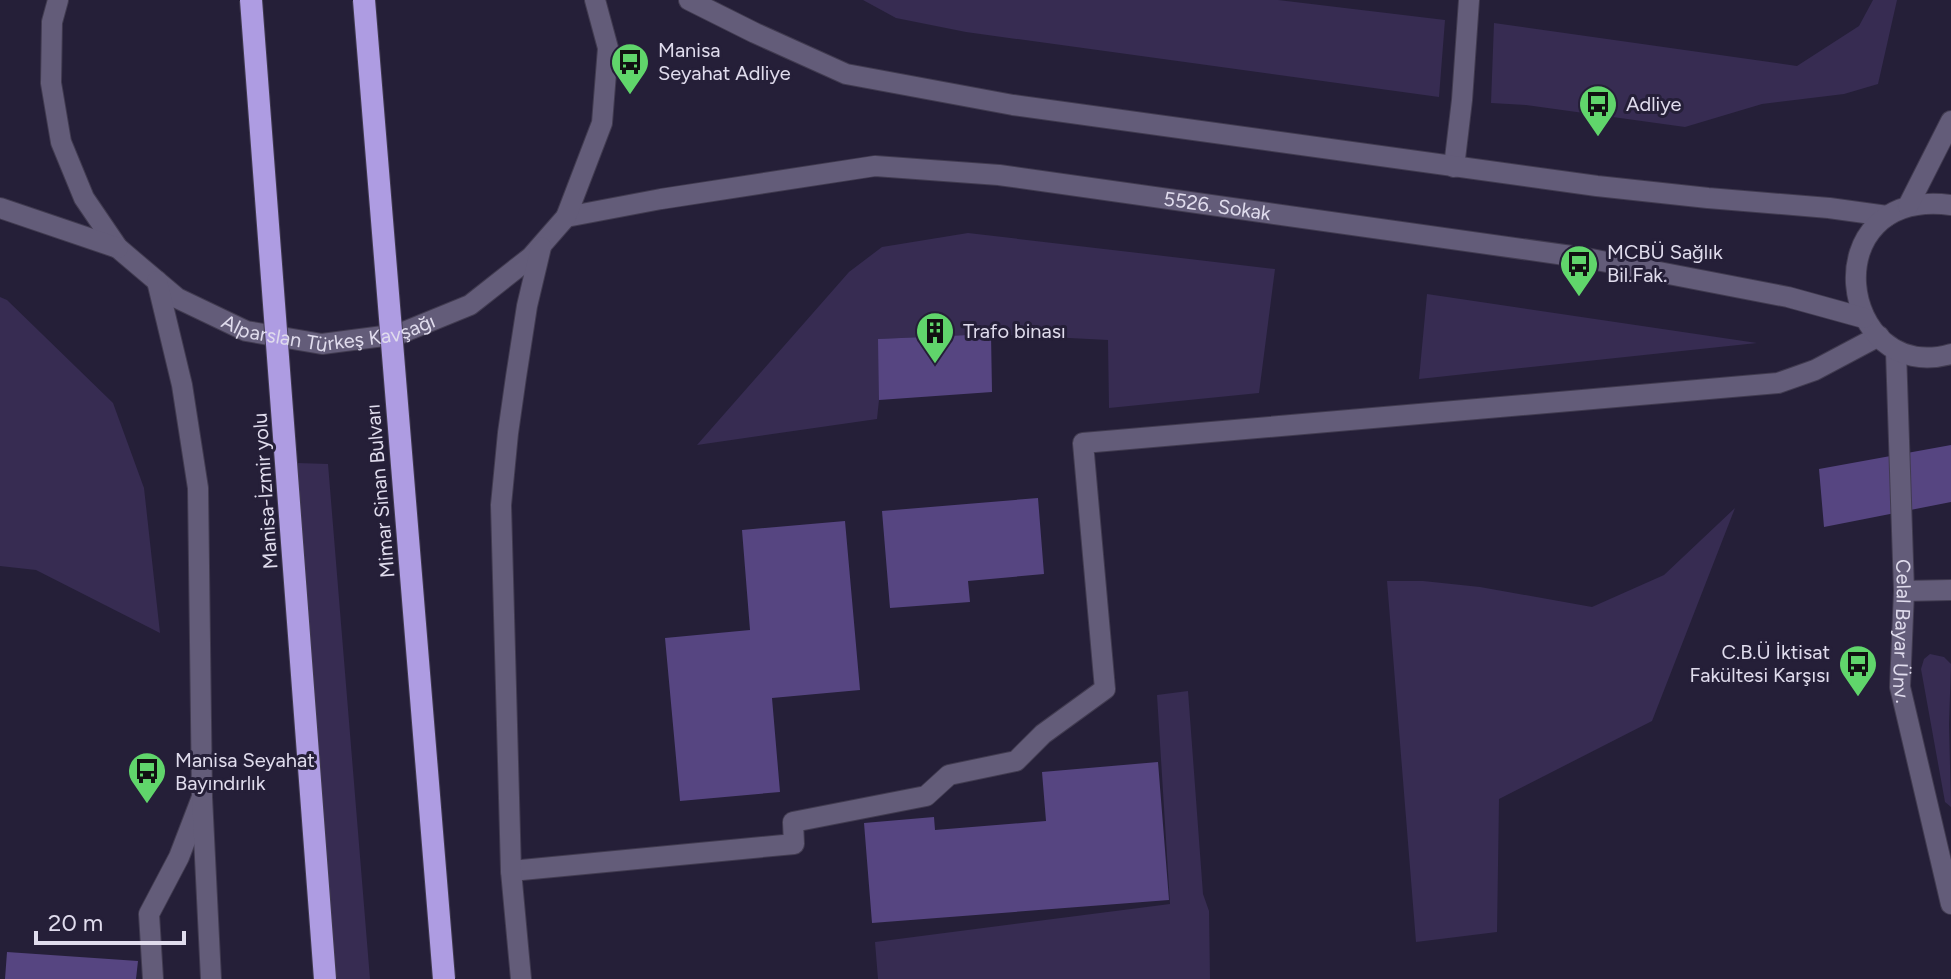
<svg xmlns="http://www.w3.org/2000/svg" width="1951" height="979" font-family="Figtree,sans-serif">
  <rect width="100%" height="100%" fill="#251f38"/>
  <!-- green -->
  <path fill="#372c52" d="M863 0H1278L1445 20 1439 97 966 32 896 18Z
    M1873 0H1897L1878 84 1844 94 1762 104 1685 127 1526 105 1491 103 1494 23 1797 66 1859 26Z
    M968 233 1275 269 1259 393 1109 408 1108 340 991 334 879 339V400L877 419 697 445 849 272 882 247Z
    M1427 294 1757 343 1419 379Z
    M0 297 7 300 113 403 144 488 160 633 36 570 0 566Z
    M297 463 328 464 370 979H336Z
    M1735 508 1652 721 1499 799 1497 932 1416 942 1387 581H1423L1480 587 1592 607 1664 575Z
    M1930 654 1944 657 1951 664 1949 724 1951 807 1945 802 1921 669 1924 659Z
    M1188 691 1203 894 1209 911 1210 979H878L875 942 1170 904 1157 695Z"/>
  <!-- building -->
  <path fill="#564581" d="M991 334 992 392 879 400 878 339Z
    M1951 445V502L1824 527 1819 469Z
    M1038 498 1044 574 968 581 970 602 890 608 882 511Z
    M845 521 860 690 772 698 780 792 680 801 665 638 750 630 742 530Z
    M1158 762 1169 900 872 923 864 823 934 817 935 830 1046 821 1042 772Z
    M7 952 138 961 136 979H5Z"/>
  <g fill="none" stroke-linecap="round" stroke-linejoin="round">
    <defs>
      <path id="service" d="M1454 167 1462 100 1469 0
        M511 871 794 844 793 822 926 796 949 775 1016 761 1043 734 1105 689 1083 443 1778 383 1815 370 1879 336
        M153 979 149 914 179 857 202 797"/>
      <g id="minor">
        <path id="s1" d="M1896 351 1904 591 1900 687 1951 904"/>
        <path d="M1904 591 1951 590"/>
      </g>
      <g id="tertiary">
        <path d="M689 0 755 33 846 74 1013 105 1597 186 1708 198 1829 208 1887 216"/>
        <path d="M1951 205C1811 187 1838 386 1951 354"/>
        <path d="M1908 206 1951 121"/>
        <path id="s2" d="M566 217 661 199 875 166 999 175 1586 258 1788 297 1864 318"/>
      </g>
      <g id="secondary">
        <path id="s3" d="M58 0 52 22 51 83 61 142 84 198 118 248 177 298 246 331 322 344 399 334 470 305 531 257 566 217 602 123 608 48 595 0"/>
        <path d="M0 208 118 248"/>
        <path d="M157 281 182 385 198 488 202 797 211 979"/>
        <path d="M521 979 511 871 501 505 508 433 516 377 527 306 541 247"/>
      </g>
    </defs>
    <!-- service casing -->
    <use href="#service" stroke="#413b50" stroke-width="22"/>
    <!-- minor casing -->
    <use href="#minor" stroke="#413b50" stroke-width="22"/>
    <!-- tertiary casing -->
    <use href="#tertiary" stroke="#413b50" stroke-width="22"/>
    <!-- secondary casing -->
    <use href="#secondary" stroke="#413b50" stroke-width="22"/>
    <!-- service -->
    <use href="#service" stroke="#635c79" stroke-width="20"/>
    <!-- minor -->
    <use href="#minor" stroke="#635c79" stroke-width="20"/>
    <!-- tertiary -->
    <use href="#tertiary" stroke="#635c79" stroke-width="20"/>
    <!-- secondary -->
    <use href="#secondary" stroke="#635c79" stroke-width="20"/>
    <defs>
      <path id="trunk-bridge" d="M251 0 325 979
        M364 0 444 979"/>
    </defs>
    <!-- trunk-bridge casing -->
    <use href="#trunk-bridge" stroke="#413b50" stroke-width="24" stroke-linecap="butt"/>
    <!-- trunk-bridge -->
    <use href="#trunk-bridge" stroke="#ae9ce2" stroke-width="22"/>
  </g>
  <!-- icons -->
  <defs>
    <symbol id="bus-pin" viewBox="-11 -11 22 30"><path d="M0 17L-7.5 6A9.5 9.5 0 1 1 7.5 6Z" fill="#60d56b" stroke="#251f38"/><path d="M-5-6H5V4H4V6H2V4H-2V6H-4V4H-5ZM-3.5-4V0h7V-4ZM-3.5 1.2v1.5H-2V1.2ZM2 1.2v1.5H3.5V1.2Z" fill="#111"/></symbol>
    <symbol id="building-pin" viewBox="-11 -11 22 30"><path d="M0 17L-7.5 6A9.5 9.5 0 1 1 7.5 6Z" fill="#60d56b" stroke="#251f38"/><path d="M-4-6H4V6H1V3H-1V6H-4ZM-2.5-4.3h1.7v1.8h-1.7ZM.8-4.3h1.7v1.8H.8ZM-2.5-1h1.7V.8h-1.7ZM.8-1h1.7V.8H.8Z" fill="#111"/></symbol>
  </defs>
  <g fill-rule="evenodd">
    <use href="#bus-pin" x="608" y="40" width="44" height="60"/>
    <use href="#bus-pin" x="1576" y="82" width="44" height="60"/>
    <use href="#bus-pin" x="1557" y="242" width="44" height="60"/>
    <use href="#building-pin" x="913" y="309" width="44" height="60"/>
    <use href="#bus-pin" x="1836" y="642" width="44" height="60"/>
    <use href="#bus-pin" x="125" y="749" width="44" height="60"/>
  </g>
  <g text-anchor="middle" stroke-width="6" stroke-linejoin="round" paint-order="stroke">
    <!-- poi labels -->
    <g font-size="20" fill="#e0dced" stroke="#251f38" text-anchor="start">
      <text x="658" y="57">Manisa<tspan x="658" dy="23">Seyahat Adliye</tspan></text>
      <text x="1626" y="111">Adliye</text>
      <text x="1607" y="259">MCBÜ Sağlık<tspan x="1607" dy="23">Bil.Fak.</tspan></text>
      <text x="963" y="338">Trafo binası</text>
      <text x="1830" y="659" text-anchor="end">C.B.Ü İktisat<tspan x="1830" dy="23">Fakültesi Karşısı</tspan></text>
      <text x="175" y="767">Manisa Seyahat<tspan x="175" dy="23">Bayındırlık</tspan></text>
    </g>
    <!-- street labels -->
    <g font-size="20" fill="#e0dced" stroke="#251f38">
      <text dy="7" stroke="none"><textPath href="#s2" startOffset="658">5526. Sokak</textPath></text>
      <text dy="7" stroke="none"><textPath href="#s3" startOffset="502">Alparslan Türkeş Kavşağı</textPath></text>
      <text transform="translate(265 491) rotate(-94)" y="7">Manisa-İzmir yolu</text>
      <text transform="translate(380 491) rotate(-95)" y="7">Mimar Sinan Bulvarı</text>
      <text dy="7" stroke="none"><textPath href="#s1" startOffset="280">Celal Bayar Ünv.</textPath></text>
    </g>
  </g>
  <!-- scale -->
  <path d="M36 931v12h148v-12" fill="none" stroke="#e0dced" stroke-width="4"/>
  <text x="48" y="931" font-size="24" fill="#e0dced" stroke="#251f38" stroke-width="6" paint-order="stroke">20 m</text>
</svg>
